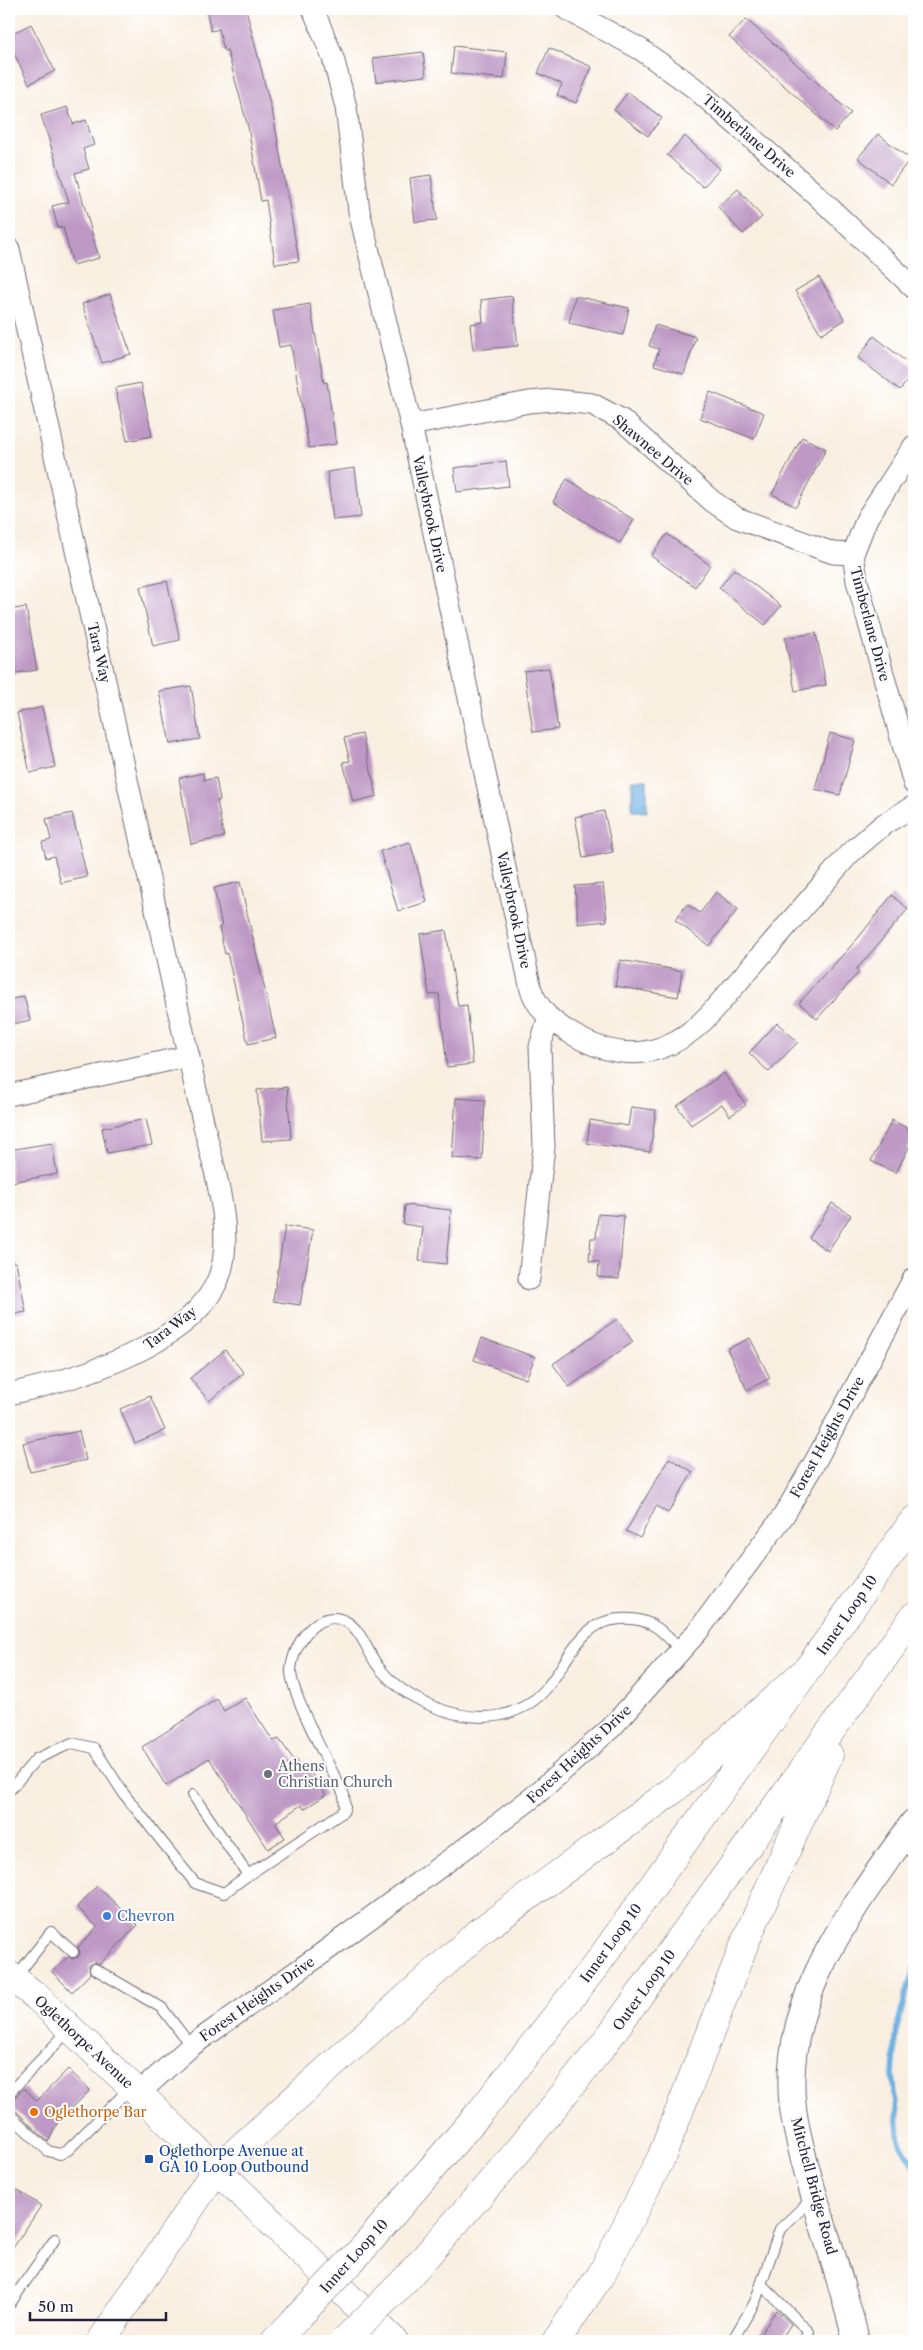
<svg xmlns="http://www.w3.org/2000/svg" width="923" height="2350" font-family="'Libre Caslon Text',serif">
  <rect width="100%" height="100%" fill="#fff"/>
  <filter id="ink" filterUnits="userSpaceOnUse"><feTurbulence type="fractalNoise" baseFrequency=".02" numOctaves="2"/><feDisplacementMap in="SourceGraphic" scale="10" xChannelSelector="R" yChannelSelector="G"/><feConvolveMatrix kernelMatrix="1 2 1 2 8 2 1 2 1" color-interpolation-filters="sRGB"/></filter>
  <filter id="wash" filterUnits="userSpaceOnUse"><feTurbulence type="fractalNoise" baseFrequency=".0096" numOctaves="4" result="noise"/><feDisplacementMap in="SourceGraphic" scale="20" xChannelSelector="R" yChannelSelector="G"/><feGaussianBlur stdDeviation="1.12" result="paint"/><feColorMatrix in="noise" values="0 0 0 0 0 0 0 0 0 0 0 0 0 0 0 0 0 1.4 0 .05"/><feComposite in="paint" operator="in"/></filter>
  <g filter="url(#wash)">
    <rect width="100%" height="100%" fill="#f9efe1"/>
    <!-- water -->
    <path fill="#6aafe0" stroke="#46688e" d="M632 780H647V812L632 811Z"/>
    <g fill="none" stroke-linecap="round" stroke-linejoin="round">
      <!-- stream -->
      <path stroke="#6aafe0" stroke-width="5.5" d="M914 1967 897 2027 893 2074 900 2143 914 2167"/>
    </g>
    <g id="blocks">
      <!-- building -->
      <path fill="#be99c5" d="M224 9H246L274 120 299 261 275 264 266 200 261 201 248 127 227 50 224 51 219 29 211 31 207 13Z
        M746 19 851 113 835 131 729 37Z
        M31 24 55 71 29 84 9 43V35Z
        M454 46 507 52 504 79 451 73Z
        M549 48 592 67 576 103 557 95 562 84 538 73Z
        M423 52 426 76 376 82 373 58Z
        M628 92 662 118 648 136 614 110Z
        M67 107 73 124 86 120 94 145 83 149 89 169 75 173 99 258 73 265 63 227 58 228 52 206 69 202 41 115Z
        M878 134 910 159 891 184 858 158Z
        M685 136 720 169 703 187 667 155Z
        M431 175 437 220 415 222 410 178Z
        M738 189 762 217 743 234 718 207Z
        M819 277 845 320 821 334 795 291Z
        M110 294 131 354 102 363 82 304Z
        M512 296 518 346 473 350 470 324 483 322 481 300Z
        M575 296 629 308 623 335 569 323Z
        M310 304 324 383 327 382 336 444 309 448 291 345 279 347 273 310Z
        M655 325 696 337 684 374 654 365 659 349 649 346Z
        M874 336 914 368V372L900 390 858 358Z
        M141 383 152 436 127 441 115 388Z
        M710 392 764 413 754 439 700 418Z
        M802 437 826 449 796 507 772 494Z
        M506 461 509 486 457 492 454 468Z
        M355 468 361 517 333 520 327 472Z
        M567 479 634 520 620 543 553 502Z
        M667 534 710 565 695 587 651 556Z
        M734 569 781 606 765 625 719 588Z
        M167 581 180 640 153 646 140 587Z
        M26 607 37 670 10 674 9 610Z
        M816 633 826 685 795 691 785 638Z
        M549 668 558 729 533 732 524 671Z
        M191 686 200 739 170 744 159 691Z
        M42 707 55 767 30 773 17 713Z
        M830 733 855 740 840 795 815 789Z
        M362 734 377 796 353 802 343 762 350 761 344 738Z
        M203 773 204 780 216 778 220 800 217 801 224 837 191 844 179 778Z
        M604 811 613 852 583 858 575 817Z
        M72 813 87 877 61 883 54 856 46 858 42 842 51 840 46 819Z
        M410 842 427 902 398 911 380 851Z
        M240 882 276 1038 248 1044 227 953 225 954 219 927H222L214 888Z
        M603 884 607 921 578 924 575 886Z
        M716 892 738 909 709 946 675 920 687 904 700 913Z
        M892 895 908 909 856 970 859 972 817 1019 799 1003 859 937Z
        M446 930 458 1006 467 1005 473 1064 447 1067 439 994 429 995 420 934Z
        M620 960 682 971 678 997 615 986Z
        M24 996 30 1020 9 1025V1000Z
        M777 1023 798 1042 769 1072 749 1053Z
        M724 1073 746 1105 730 1116 722 1104 691 1125 677 1106Z
        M287 1087 291 1139 262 1141 257 1090Z
        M456 1098 485 1100 482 1160 452 1158Z
        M631 1107 656 1110 650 1152 587 1143 590 1120 628 1126Z
        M146 1119 152 1145 107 1153 102 1128Z
        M892 1120 914 1132V1137L896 1173 871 1161Z
        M52 1143 57 1174 11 1182 9 1150Z
        M832 1203 851 1215 828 1251 809 1238Z
        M405 1205 451 1210 446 1264 419 1261 423 1227 403 1224Z
        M598 1214 624 1216 619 1279 598 1277 599 1262 589 1261 591 1238H596Z
        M285 1226 313 1230 300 1305 273 1301Z
        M9 1262H16L26 1312 9 1315Z
        M617 1319 633 1342 569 1387 553 1364Z
        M482 1338 535 1357 526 1379 474 1360Z
        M750 1338 770 1378 747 1390 727 1349Z
        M225 1350 244 1373 209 1401 190 1378Z
        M150 1396 165 1430 135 1443 120 1409Z
        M79 1431 86 1460 30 1472 23 1443Z
        M669 1458 693 1472 668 1513 656 1506 640 1538 626 1531Z
        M245 1698 273 1741 279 1739 294 1760 296 1759 305 1772 310 1771 326 1795 304 1809 301 1805 275 1823 285 1838 268 1849 209 1758 166 1786 142 1747 217 1699 224 1711Z
        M97 1886 138 1925 100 1964 95 1962 89 1965 90 1974 72 1992 52 1972 68 1957 72 1959 78 1957 80 1953 78 1947 97 1927 77 1907Z
        M68 2069 90 2090 57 2124 48 2142 14 2109 9 2107V2100L14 2098 24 2088 37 2101Z
        M9 2184 41 2206 9 2254Z
        M776 2310 791 2324 780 2341H756Z"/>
    </g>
  </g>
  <g filter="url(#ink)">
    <use href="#blocks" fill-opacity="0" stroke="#6d6a75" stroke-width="1"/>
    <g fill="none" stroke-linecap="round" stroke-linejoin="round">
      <defs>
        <path id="service" d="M9 1791 36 1759 72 1743 94 1748 124 1794 195 1883 224 1893 248 1875
          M193 1795 248 1875 343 1812 345 1807 344 1795C332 1770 290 1693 291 1670 292 1655 301 1637 312 1627 322 1618 335 1615 347 1622 361 1630 368 1652 377 1665 403 1700 459 1724 502 1715 518 1711 532 1704 544 1691 568 1665 578 1621 620 1619 632 1618 645 1620 656 1627 665 1633 673 1643 681 1650
          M95 1969 162 2008 191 2046
          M15 1978 51 1932 73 1952
          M9 2093 70 2029
          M9 2114 48 2151 60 2154 68 2150 131 2087
          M761 2284 809 2332 803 2341
          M9 2305 55 2239
          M732 2341 755 2302 780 2229 813 2198"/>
        <path id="minor" d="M313 9 333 58 346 107 359 211 411 425 531 990C540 1012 552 1022 572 1034 624 1065 670 1057 711 1013L849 854 884 824 914 806
          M566 9 640 49 696 89 812 191 914 288
          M9 249C62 487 115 725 168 964 179 1015 191 1066 202 1117 212 1163 236 1232 219 1277 192 1346 73 1380 9 1394
          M411 425 529 402 553 400 592 404 622 420 712 501 737 518 833 553 853 554
          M914 446 867 518 853 554 857 581 914 784
          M9 1095 189 1056
          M529 1279 544 1147 540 1047 548 1019
          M139 2093 191 2046 320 1955 494 1827 533 1797 611 1728 698 1631 784 1515 816 1460 914 1278"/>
        <path id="tertiary" d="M856 2341C840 2269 811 2199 796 2126 771 2010 851 1910 914 1822"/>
        <path id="secondary" d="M9 1975 37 1997 132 2087 394 2341"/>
        <path id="motorway" d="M366 2245 482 2110 597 1964 914 1520
          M406 2279 519 2150 601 2048 914 1616
          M101 2341 216 2170 478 1933 672 1791 811 1666
          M275 2341 300 2315
          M556 2341 602 2273 661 2158 746 1940 829 1755"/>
      </defs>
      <!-- service casing -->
      <use href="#service" stroke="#6d6a75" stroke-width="12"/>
      <!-- minor casing -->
      <use href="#minor" stroke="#6d6a75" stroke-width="23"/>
      <!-- tertiary casing -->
      <use href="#tertiary" stroke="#6d6a75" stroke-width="28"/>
      <!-- secondary casing -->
      <use href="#secondary" stroke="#6d6a75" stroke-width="29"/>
      <!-- motorway casing -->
      <use href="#motorway" stroke="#6d6a75" stroke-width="29"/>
      <!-- service -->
      <use href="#service" stroke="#fff" stroke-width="10"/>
      <!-- minor -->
      <use href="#minor" stroke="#fff" stroke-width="21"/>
      <!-- tertiary -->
      <use href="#tertiary" stroke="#fff" stroke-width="26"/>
      <!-- secondary -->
      <use href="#secondary" stroke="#fff" stroke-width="28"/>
      <!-- motorway -->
      <use href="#motorway" stroke="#fff" stroke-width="28"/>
      <defs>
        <path id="motorway-bridge" d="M300 2315 366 2245
          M344 2341 406 2279"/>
      </defs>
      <!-- motorway-bridge casing -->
      <use href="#motorway-bridge" stroke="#6d6a75" stroke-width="29" stroke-linecap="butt"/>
      <!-- motorway-bridge -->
      <use href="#motorway-bridge" stroke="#fff" stroke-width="28"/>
    </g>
  </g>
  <!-- markers -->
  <circle fill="#6b7280" stroke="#fff" stroke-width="2" cx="268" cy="1774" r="5"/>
  <circle fill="#3f7fe0" stroke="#fff" stroke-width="2" cx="107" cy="1916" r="5"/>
  <circle fill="#e8710a" stroke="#fff" stroke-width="2" cx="34" cy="2112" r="5"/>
  <rect fill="#1a4fb4" stroke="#fff" stroke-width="2" x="144" y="2154" width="10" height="10" rx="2.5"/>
  <g text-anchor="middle" stroke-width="4" stroke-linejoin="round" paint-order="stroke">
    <!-- street labels -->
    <g font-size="14" fill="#22223b" stroke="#fff">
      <text transform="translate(749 136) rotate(41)" y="5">Timberlane Drive</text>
      <text transform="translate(653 450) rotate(40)" y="5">Shawnee Drive</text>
      <text transform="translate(430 514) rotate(78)" y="5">Valleybrook Drive</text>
      <text transform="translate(870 624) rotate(75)" y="5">Timberlane Drive</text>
      <text transform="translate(99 653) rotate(77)" y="5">Tara Way</text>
      <text transform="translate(514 910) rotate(78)" y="5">Valleybrook Drive</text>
      <text transform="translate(170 1328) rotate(-37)" y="5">Tara Way</text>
      <text transform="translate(827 1437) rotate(-61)" y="5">Forest Heights Drive</text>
      <text transform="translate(847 1615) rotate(-55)" y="5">Inner Loop 10</text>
      <text transform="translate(579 1754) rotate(-43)" y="5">Forest Heights Drive</text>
      <text transform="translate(611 1943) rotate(-54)" y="5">Inner Loop 10</text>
      <text transform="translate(644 1990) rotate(-54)" y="5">Outer Loop 10</text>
      <text transform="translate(257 1999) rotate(-35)" y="5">Forest Heights Drive</text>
      <text transform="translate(84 2042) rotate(43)" y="5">Oglethorpe Avenue</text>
      <text transform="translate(814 2186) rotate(75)" y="5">Mitchell Bridge Road</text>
      <text transform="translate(354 2256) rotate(-48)" y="5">Inner Loop 10</text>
    </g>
    <!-- worship labels -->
    <g font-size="14" fill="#5b616d" stroke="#fff" text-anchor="start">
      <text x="278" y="1771">Athens<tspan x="278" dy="16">Christian Church</tspan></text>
    </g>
    <!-- shop labels -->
    <g font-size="14" fill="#366cbe" stroke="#fff" text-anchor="start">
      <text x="117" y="1921">Chevron</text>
    </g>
    <!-- food labels -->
    <g font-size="14" fill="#c56008" stroke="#fff" text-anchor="start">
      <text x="44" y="2117">Oglethorpe Bar</text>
    </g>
    <!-- transit labels -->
    <g font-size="14" fill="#164399" stroke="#fff" text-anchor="start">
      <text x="159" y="2156">Oglethorpe Avenue at<tspan x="159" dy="16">GA 10 Loop Outbound</tspan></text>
    </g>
  </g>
  <!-- margin -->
  <rect width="923" height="2350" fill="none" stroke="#fff" stroke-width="30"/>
  <!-- scale -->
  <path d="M30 2312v8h136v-8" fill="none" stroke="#22223b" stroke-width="2.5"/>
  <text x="38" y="2312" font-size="15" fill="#22223b" stroke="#ffffff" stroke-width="4" paint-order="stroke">50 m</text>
</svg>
